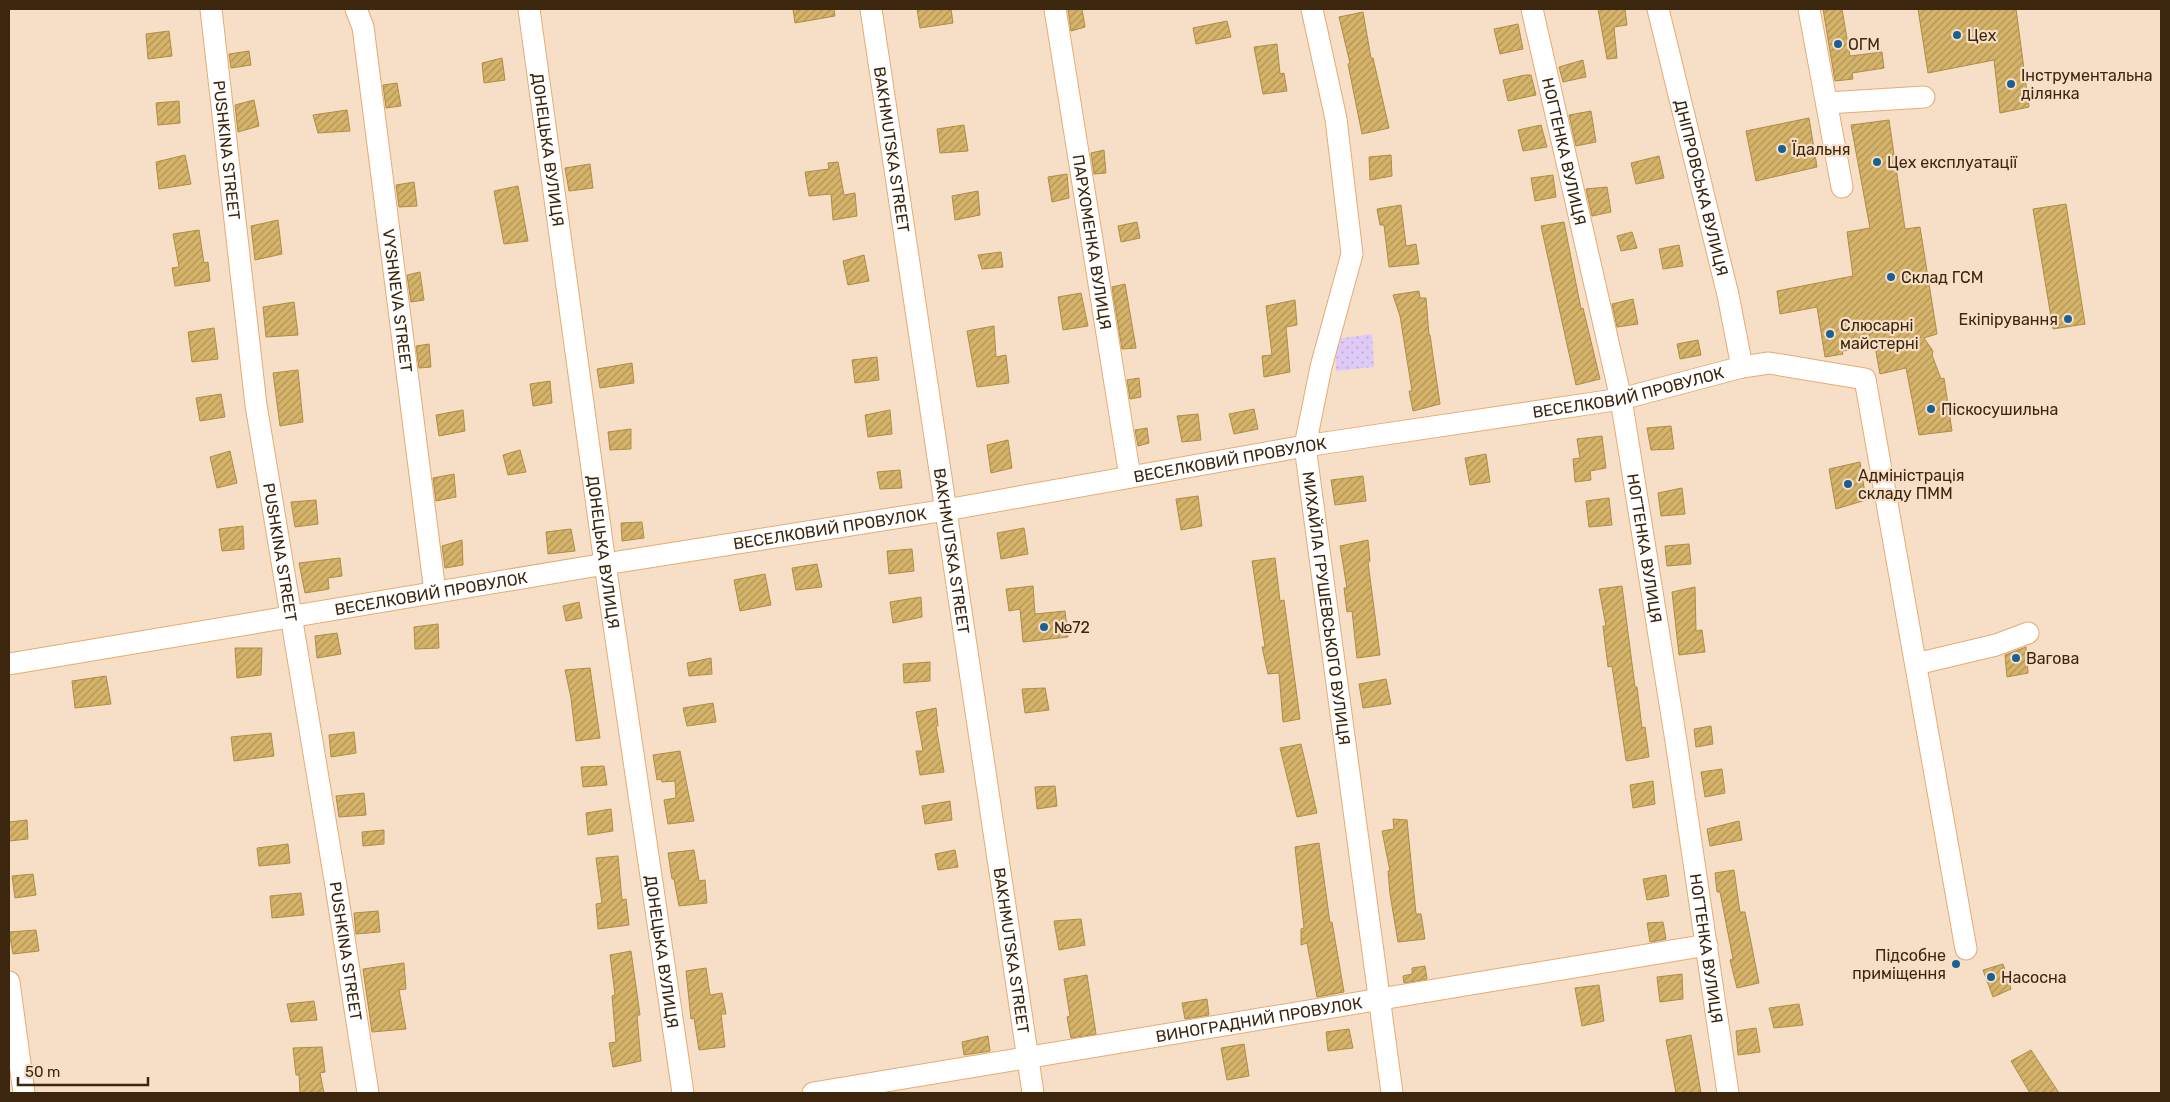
<svg xmlns="http://www.w3.org/2000/svg" width="2170" height="1102" font-family="Rubik,sans-serif">
  <defs>
    <pattern id="park-dots" width="8" height="8" patternUnits="userSpaceOnUse" patternTransform="scale(1.25)"><rect width="8" height="8" fill="#decaf6"/><path d="M2 2h.1M6 6h.1" fill="none" stroke="#bfadd2" stroke-width="1.8" stroke-linecap="round"/></pattern>
    <pattern id="building-hatch" width="6" height="6" patternUnits="userSpaceOnUse" patternTransform="scale(1.25)"><rect width="6" height="6" fill="#d5b46a"/><path d="M-1 1l2-2M0 6l6-6M5 7l2-2" fill="none" stroke="#ae9256"/></pattern>
  </defs>
  <rect width="100%" height="100%" fill="#f6dec7"/>
  <!-- park -->
  <path fill="url(#park-dots)" d="M1372 334 1374 367 1336 371V339Z"/>
  <!-- building -->
  <path fill="url(#building-hatch)" stroke="#ae8e44" d="M793 9H834L835 16 795 23Z
    M917 9H951L953 23 920 28Z
    M1068 9H1082L1085 27 1071 31Z
    M1598 9H1625L1627 25 1614 27 1617 58 1607 59Z
    M1823 9H1842L1850 56 1882 52 1884 68 1852 73 1853 79 1835 81Z
    M1918 9H2016L2029 107 2000 113 1994 60 1928 73Z
    M1363 12 1371 58H1373L1389 128 1362 134 1348 64 1350 63 1339 17Z
    M1227 21 1231 37 1196 44 1193 28Z
    M1518 24 1523 49 1500 54 1494 29Z
    M169 31 172 56 148 59 146 34Z
    M1277 44 1280 74 1284 73 1287 91 1263 94 1254 47Z
    M249 51 251 65 231 68 229 54Z
    M502 58 505 80 484 83 482 63Z
    M1583 60 1586 77 1563 82 1559 67Z
    M1525 75H1531L1536 95 1508 101 1503 80Z
    M397 83 401 106 386 108 383 85Z
    M254 100 259 126 238 132 235 105Z
    M179 101 180 123 158 125 156 103Z
    M347 110 350 131 318 133 313 115Z
    M1591 111 1596 142 1576 146 1569 115Z
    M1809 118 1817 167 1756 181 1746 131Z
    M1889 120 1905 229 1920 227 1937 334 1924 338 1933 351 1932 355 1941 379 1944 378 1952 431 1919 435 1906 368 1880 374 1875 347 1842 351 1843 354 1825 357 1817 307 1780 314 1777 291 1853 276 1847 232 1870 228 1851 125Z
    M964 125 968 151 940 153 937 129Z
    M1541 125 1547 147 1523 151 1518 130Z
    M1104 150 1106 173 1094 174 1091 153Z
    M185 155 191 184 159 189 156 162Z
    M1391 155 1392 176 1370 180 1369 157Z
    M1659 156 1664 178 1636 184 1631 163Z
    M838 162 844 195 855 193 857 216 833 220 831 194 809 196 805 172 829 169 828 163Z
    M590 164 593 188 569 191 565 168Z
    M1067 174 1069 198 1052 202 1048 177Z
    M1553 175 1556 197 1535 201 1531 178Z
    M414 182 417 206 399 207 396 185Z
    M518 186 528 241 504 244 494 191Z
    M1607 187 1611 212 1592 216 1586 189Z
    M978 191 980 215 955 220 952 196Z
    M2066 204 2085 324 2053 329 2033 209Z
    M1401 205 1406 246 1416 244 1419 264 1389 267 1384 225H1380L1377 209Z
    M278 220 282 254 255 260 251 226Z
    M1137 222 1140 238 1121 242 1118 226Z
    M1564 222 1581 309 1583 308 1600 379 1576 385 1541 226Z
    M199 230 204 263 208 262 210 281 175 286 172 268 179 267 173 234Z
    M1632 232 1637 248 1621 251 1617 236Z
    M1679 245 1683 266 1663 269 1659 249Z
    M1001 252 1003 267 982 269 978 255Z
    M864 255 869 281 848 285 843 261Z
    M420 272 424 300 411 302 407 275Z
    M1125 284 1136 348 1122 349 1112 287Z
    M1419 291 1420 298H1426L1429 335H1430L1440 404 1413 411 1409 391H1412L1400 316 1393 295Z
    M1081 293 1088 326 1063 330 1058 297Z
    M1633 299 1638 324 1617 327 1612 304Z
    M1295 300 1297 325 1286 327 1290 372 1264 377 1262 356 1272 355 1266 306Z
    M294 302 298 335 266 337 263 307Z
    M994 326 996 357 1006 355 1009 383 977 387 967 331Z
    M214 328 218 359 192 362 188 332Z
    M1698 340 1701 355 1680 359 1677 344Z
    M429 344 431 367 419 368 416 346Z
    M877 357 879 380 855 383 852 360Z
    M632 363 634 383 600 388 597 369Z
    M298 370 303 422 280 426 273 373Z
    M1139 378 1141 397 1130 399 1127 380Z
    M550 381 552 403 533 406 530 384Z
    M221 394 225 417 200 421 196 398Z
    M1254 409 1258 429 1234 434 1229 414Z
    M463 410 465 431 439 436 436 415Z
    M890 410 892 434 868 437 865 415Z
    M1198 414 1201 440 1182 442 1177 416Z
    M1671 426 1674 449 1651 450 1647 428Z
    M1147 428 1149 443 1138 446 1135 430Z
    M631 429V449L610 450 608 432Z
    M1602 436 1606 468 1590 471 1591 480 1575 482 1573 459 1580 458 1577 439Z
    M1008 440 1012 468 991 473 987 445Z
    M520 450 526 472 508 475 503 455Z
    M230 451 237 483 217 488 210 457Z
    M1486 454 1490 482 1470 485 1465 458Z
    M1860 462 1866 500 1836 509 1829 469Z
    M900 470 902 488 880 489 877 472Z
    M454 474 456 497 436 501 433 478Z
    M1363 476 1366 501 1335 505 1331 480Z
    M1682 488 1685 514 1661 516 1658 493Z
    M1198 496 1202 526 1181 530 1176 499Z
    M1609 498 1612 525 1589 527 1586 501Z
    M316 500 318 524 295 527 291 502Z
    M642 522 644 538 622 541 621 523Z
    M243 526 244 549 222 551 219 529Z
    M1024 528 1028 554 1001 559 997 533Z
    M571 529 575 551 548 554 546 532Z
    M462 540 463 565 445 568 442 546Z
    M1368 540 1370 561 1368 562 1380 655 1357 658 1352 611 1347 612 1344 588H1347L1340 546Z
    M1689 544 1691 564 1667 566 1665 546Z
    M912 549 914 571 889 574 887 551Z
    M340 558 342 576 328 578 329 589 305 593 299 563Z
    M1275 558 1280 601 1284 600 1300 719 1283 722 1279 673 1268 674 1262 647H1265L1252 561Z
    M817 564 822 587 796 590 792 568Z
    M765 574 771 605 740 611 734 580Z
    M1033 586 1035 614 1065 611 1068 637 1023 642 1020 609 1009 611 1006 589Z
    M1622 586 1635 687H1637L1642 728 1645 727 1649 757 1627 761 1626 760 1612 666 1608 667 1603 626H1606L1599 589Z
    M1695 587 1696 631 1702 630 1705 652 1679 655 1672 592Z
    M921 597 922 617 893 623 890 602Z
    M579 602 582 618 566 621 563 606Z
    M438 624 439 648 415 649 414 627Z
    M337 633 341 654 317 658 315 636Z
    M2026 647 2028 673 2007 677 2005 655Z
    M235 648H262L261 675 237 678Z
    M711 658 712 674 689 676 687 663Z
    M930 662V681L904 683 903 664Z
    M590 668 600 738 576 741 571 698 565 670Z
    M106 676 111 704 75 708 72 681Z
    M1386 679 1391 704 1363 708 1359 684Z
    M1045 688 1049 710 1025 713 1022 689Z
    M713 703 716 722 687 726 683 708Z
    M936 708 938 726H936L944 772 920 775 916 751H923L916 712Z
    M1711 726 1713 744 1696 747 1694 729Z
    M354 732 356 753 331 757 329 735Z
    M271 733 274 756 234 761 231 737Z
    M1301 744 1317 813 1297 817 1280 748Z
    M680 751 694 821 668 824 664 800 676 798 675 781 662 782 661 779 657 780 653 755Z
    M604 766 607 785 583 787 581 767Z
    M1722 769 1725 793 1705 797 1701 772Z
    M1653 781 1655 804 1633 808 1630 785Z
    M1055 786 1057 806 1037 809 1035 787Z
    M364 793 366 815 339 817 336 796Z
    M950 801 952 820 925 824 922 806Z
    M611 809 613 831 588 835 586 813Z
    M1393 819 1407 820 1416 914H1421L1425 939 1398 942 1390 894 1388 871H1390L1382 831 1394 829Z
    M27 820 28 839 9 841V822Z
    M1739 821 1742 840 1710 846 1707 829Z
    M384 830V844L363 846 362 832Z
    M1319 843 1330 923 1332 922 1344 992 1317 997 1307 943 1301 945V929L1304 928 1295 847Z
    M288 844 290 863 259 866 257 848Z
    M694 850 699 881 705 880 707 903 679 906 674 879H672L668 853Z
    M955 850 958 867 938 870 935 854Z
    M618 856 622 900 626 899 629 925 598 929 596 904 602 903 596 858Z
    M1734 870 1740 912H1745L1759 983 1737 988 1730 960 1733 959 1720 892H1717L1715 873Z
    M33 874 36 895 15 898 12 876Z
    M1666 875 1669 896 1647 900 1643 879Z
    M301 893 304 915 272 918 270 896Z
    M378 911 380 932 356 934 354 913Z
    M1081 919 1085 945 1059 950 1054 921Z
    M1663 922 1666 939 1650 942 1647 923Z
    M36 930 39 951 13 954 9 932Z
    M631 951 640 1015H637L641 1061 613 1067 609 1043 616 1042 612 996 615 995 610 955Z
    M404 963 406 989 399 990 406 1029 372 1032 363 969Z
    M2003 964 2011 989 1993 997 1983 970Z
    M1425 966 1427 979 1404 983 1403 976 1412 974V968Z
    M706 968 710 995 722 993 726 1014H721L725 1047 699 1050 694 1018 691 1019 686 971Z
    M1682 974 1683 999 1660 1002 1657 977Z
    M1087 975 1096 1034 1071 1038 1067 1017 1070 1016 1064 979Z
    M1599 985 1604 1021 1582 1026 1575 988Z
    M1207 999 1209 1015 1185 1019 1182 1003Z
    M314 1001 317 1020 291 1022 287 1004Z
    M1799 1004 1803 1025 1774 1028 1769 1008Z
    M1756 1028 1760 1052 1738 1055 1736 1031Z
    M1349 1029 1353 1048 1328 1051 1326 1032Z
    M1691 1035 1701 1093H1676L1666 1040Z
    M988 1036 990 1051 964 1055 962 1042Z
    M1244 1044 1249 1076 1227 1080 1221 1048Z
    M322 1047 325 1072 320 1073 324 1093H300L299 1075H296L293 1048Z
    M2031 1050 2059 1093H2030L2011 1061Z"/>
  <g fill="none" stroke-linecap="round" stroke-linejoin="round">
    <defs>
      <g id="minor">
        <path id="s1" d="M211 9 256 405 336 886 368 1093"/>
        <path id="s2" d="M356 9 363 27 435 592"/>
        <path id="s3" d="M529 9 605 564 683 1093"/>
        <path id="s4" d="M871 9 1033 1093"/>
        <path id="s5" d="M1055 9 1130 477"/>
        <path id="s6" d="M1312 9 1336 119 1352 254 1321 367 1305 446 1392 1093"/>
        <path id="s7" d="M1532 9 1621 399 1676 741 1728 1093"/>
        <path id="s8" d="M1658 9 1728 295 1742 367"/>
        <path d="M1809 9 1842 187"/>
        <path d="M1827 103 1924 97"/>
        <path id="s9" d="M9 664 605 564 946 510 1305 446 1621 399 1742 367 1769 363 1865 379 1966 949"/>
        <path d="M1916 664 1996 645 2028 633"/>
        <path d="M9 982 24 1093"/>
        <path id="s10" d="M813 1093 1707 945"/>
      </g>
    </defs>
    <!-- minor casing -->
    <use href="#minor" stroke="#e6ac72" stroke-width="23"/>
    <!-- minor -->
    <use href="#minor" stroke="#fff" stroke-width="21"/>
  </g>
  <!-- markers -->
  <g fill="#196094" stroke="#f6dec7" stroke-width="2">
    <circle cx="1957" cy="35" r="5"/>
    <circle cx="1838" cy="44" r="5"/>
    <circle cx="2011" cy="84" r="5"/>
    <circle cx="1782" cy="149" r="5"/>
    <circle cx="1877" cy="162" r="5"/>
    <circle cx="1891" cy="277" r="5"/>
    <circle cx="2068" cy="319" r="5"/>
    <circle cx="1830" cy="334" r="5"/>
    <circle cx="1931" cy="409" r="5"/>
    <circle cx="1848" cy="484" r="5"/>
    <circle cx="1044" cy="627" r="5"/>
    <circle cx="2016" cy="658" r="5"/>
    <circle cx="1956" cy="964" r="5"/>
    <circle cx="1991" cy="977" r="5"/>
  </g>
  <g text-anchor="middle" stroke-width="4.5" stroke-linejoin="round" paint-order="stroke">
    <!-- poi labels -->
    <g font-size="16" fill="#3c260d" stroke="#f6dec7" text-anchor="start">
      <text x="1967" y="41">Цех</text>
      <text x="1848" y="50">ОГМ</text>
      <text x="2021" y="81">Інструментальна<tspan x="2021" dy="18">ділянка</tspan></text>
      <text x="1792" y="155">Їдальня</text>
      <text x="1887" y="168">Цех експлуатації</text>
      <text x="1901" y="283">Склад ГСМ</text>
      <text x="2058" y="325" text-anchor="end">Екіпірування</text>
      <text x="1840" y="331">Слюсарні<tspan x="1840" dy="18">майстерні</tspan></text>
      <text x="1941" y="415">Піскосушильна</text>
      <text x="1858" y="481">Адміністрація<tspan x="1858" dy="18">складу ПММ</tspan></text>
      <text x="1054" y="633">№72</text>
      <text x="2026" y="664">Вагова</text>
      <text x="1946" y="961" text-anchor="end">Підсобне<tspan x="1946" dy="18">приміщення</tspan></text>
      <text x="2001" y="983">Насосна</text>
    </g>
    <!-- street labels -->
    <g font-size="16" fill="#3c260d" stroke="#f6dec7">
      <text dy="6" stroke="none"><textPath href="#s3" startOffset="142">ДОНЕЦЬКА ВУЛИЦЯ</textPath></text>
      <text dy="6" stroke="none"><textPath href="#s4" startOffset="142">BAKHMUTSKA STREET</textPath></text>
      <text dy="6" stroke="none"><textPath href="#s1" startOffset="142">PUSHKINA STREET</textPath></text>
      <text dy="6" stroke="none"><textPath href="#s7" startOffset="146">НОГТЕНКА ВУЛИЦЯ</textPath></text>
      <text dy="6" stroke="none"><textPath href="#s8" startOffset="184">ДНІПРОВСЬКА ВУЛИЦЯ</textPath></text>
      <text dy="6" stroke="none"><textPath href="#s5" startOffset="236">ПАРХОМЕНКА ВУЛИЦЯ</textPath></text>
      <text dy="6" stroke="none"><textPath href="#s2" startOffset="295">VYSHNEVA STREET</textPath></text>
      <text dy="6" stroke="none"><textPath href="#s9" startOffset="1642">ВЕСЕЛКОВИЙ ПРОВУЛОК</textPath></text>
      <text dy="6" stroke="none"><textPath href="#s9" startOffset="1238">ВЕСЕЛКОВИЙ ПРОВУЛОК</textPath></text>
      <text dy="6" stroke="none"><textPath href="#s9" startOffset="832">ВЕСЕЛКОВИЙ ПРОВУЛОК</textPath></text>
      <text dy="6" stroke="none"><textPath href="#s7" startOffset="551">НОГТЕНКА ВУЛИЦЯ</textPath></text>
      <text dy="6" stroke="none"><textPath href="#s3" startOffset="548">ДОНЕЦЬКА ВУЛИЦЯ</textPath></text>
      <text dy="6" stroke="none"><textPath href="#s4" startOffset="548">BAKHMUTSKA STREET</textPath></text>
      <text dy="6" stroke="none"><textPath href="#s1" startOffset="548">PUSHKINA STREET</textPath></text>
      <text dy="6" stroke="none"><textPath href="#s9" startOffset="428">ВЕСЕЛКОВИЙ ПРОВУЛОК</textPath></text>
      <text dy="6" stroke="none"><textPath href="#s6" startOffset="610">МИХАЙЛА ГРУШЕВСЬКОГО ВУЛИЦЯ</textPath></text>
      <text dy="6" stroke="none"><textPath href="#s7" startOffset="956">НОГТЕНКА ВУЛИЦЯ</textPath></text>
      <text dy="6" stroke="none"><textPath href="#s1" startOffset="952">PUSHKINA STREET</textPath></text>
      <text dy="6" stroke="none"><textPath href="#s3" startOffset="952">ДОНЕЦЬКА ВУЛИЦЯ</textPath></text>
      <text dy="6" stroke="none"><textPath href="#s4" startOffset="952">BAKHMUTSKA STREET</textPath></text>
      <text dy="6" stroke="none"><textPath href="#s10" startOffset="452">ВИНОГРАДНИЙ ПРОВУЛОК</textPath></text>
    </g>
  </g>
  <!-- border -->
  <rect width="2170" height="1102" fill="none" stroke="#3c260d" stroke-width="20"/>
  <!-- scale -->
  <path d="M18 1077v8h130v-8" fill="none" stroke="#3c260d" stroke-width="2.5"/>
  <text x="25" y="1077" font-size="15" fill="#3c260d" stroke="#f6dec7" stroke-width="4" paint-order="stroke">50 m</text>
</svg>
